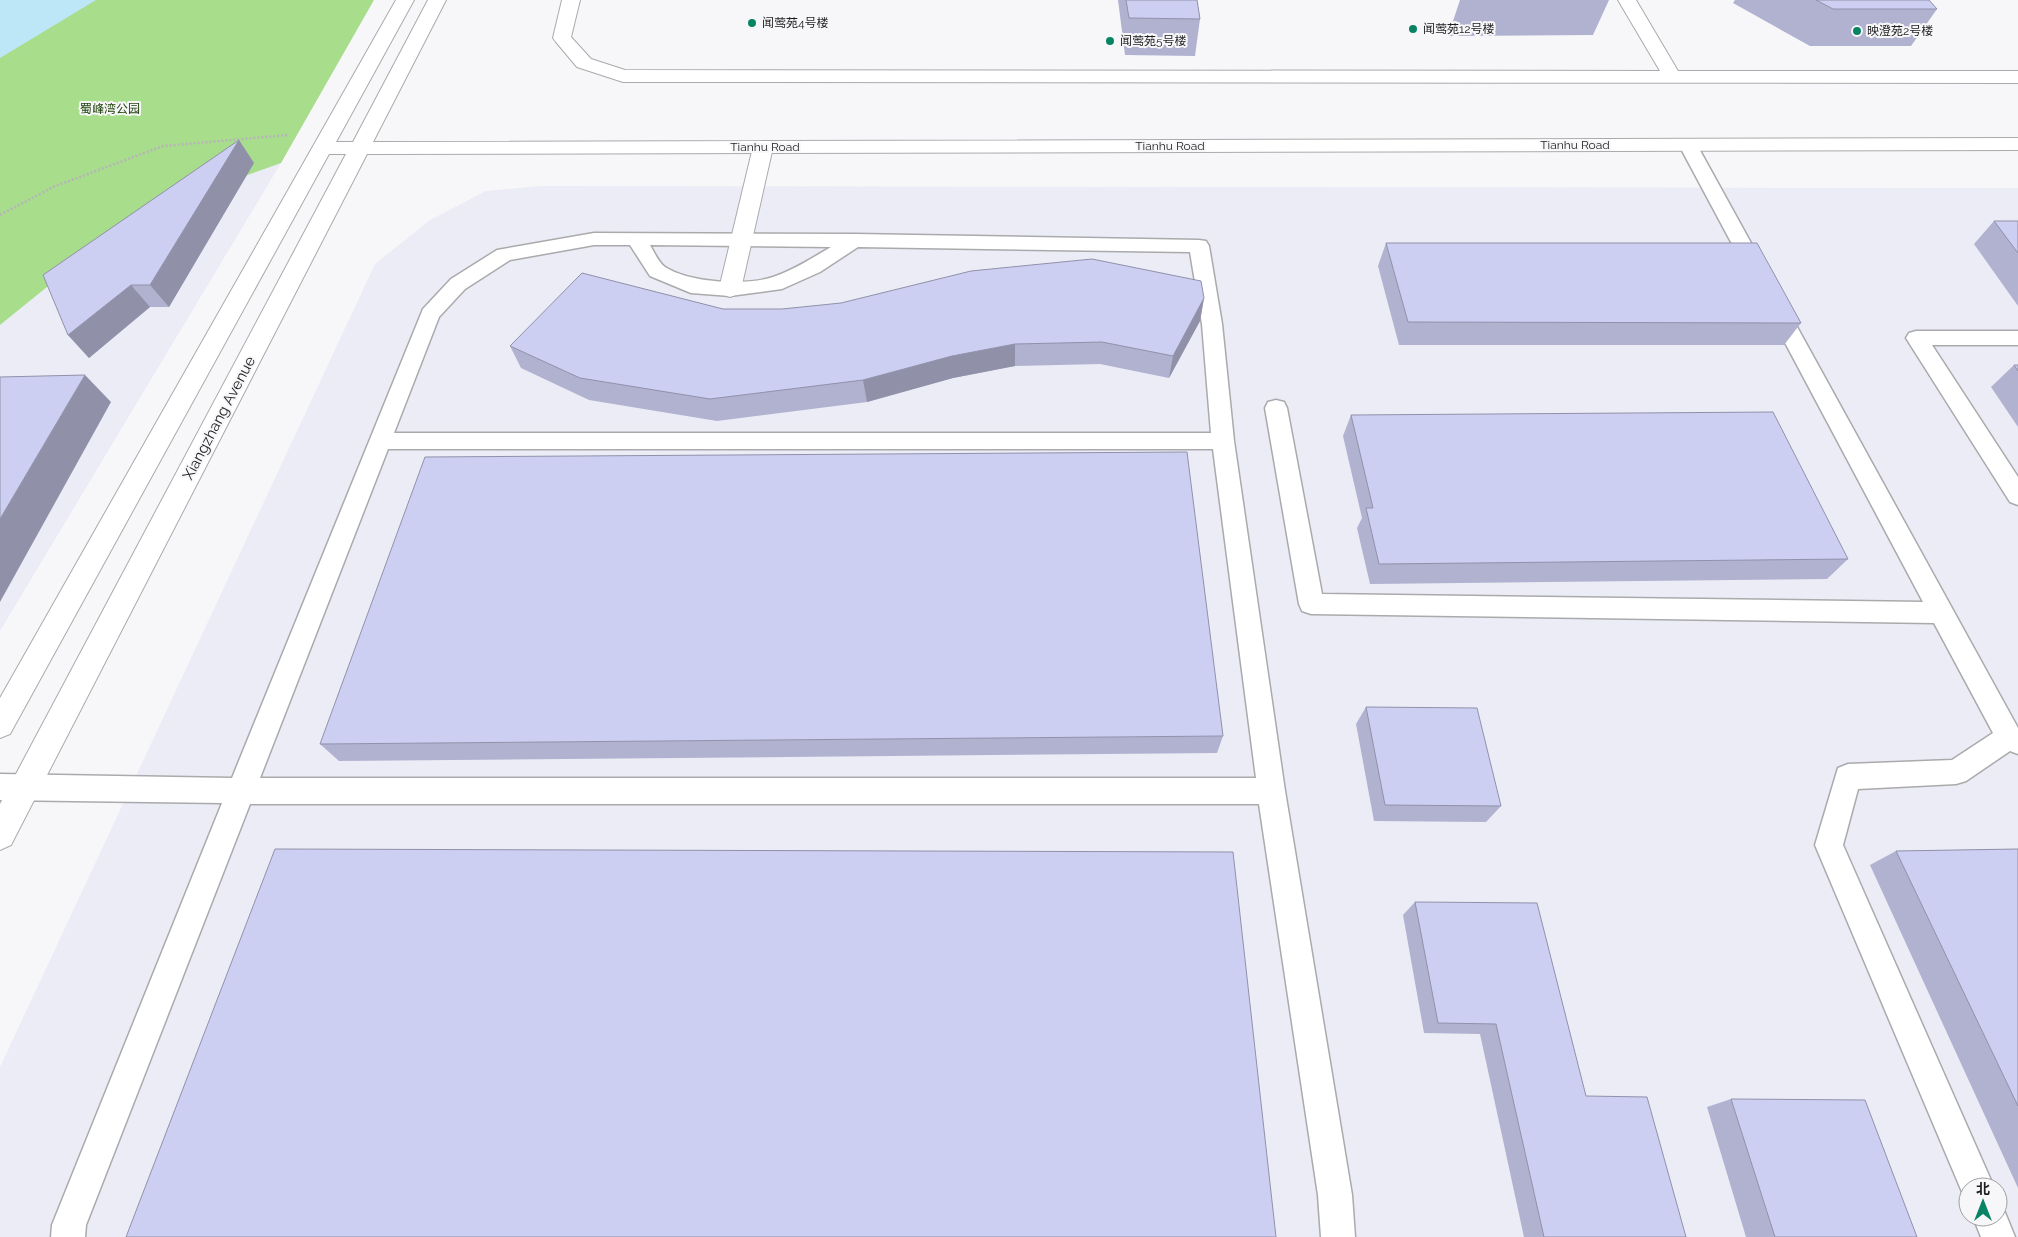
<svg xmlns="http://www.w3.org/2000/svg" width="2018" height="1237" font-family="Raleway,'Noto Sans SC',sans-serif">
  <rect width="100%" height="100%" fill="#f7f7fa"/>
  <!-- built -->
  <path fill="#ebecf6" fill-rule="evenodd" d="M281 163 0 631V325L136 215Z
    M541 186 2018 188V1237H0V1067L375 264 430 220 486 191ZM1968 1187H1998V1217H1968Z"/>
  <!-- green -->
  <path fill="#a8dd8c" d="M0 0H374L281 163 136 215 0 325Z"/>
  <!-- water -->
  <path fill="#bde6f7" d="M0 0H96L0 58Z"/>
  <g fill="none" stroke-linecap="round" stroke-linejoin="round">
    <defs>
      <path id="service" d="M1688 140 1694 141 1697 145 1767 272 1764 277 1757 279 1750 277 1747 272 1679 145 1682 141Z
        M594 233 855 234 1199 240 1206 241 1209 246 1222 324 1234 441 1285 791 1352 1195 1355 1237H1321L1318 1195 1259 804H250L86 1225 85 1237H51L52 1225 222 803 0 800V774L232 778 423 309 451 279 497 250ZM594 245H630L650 276 691 293 730 296 782 289 820 272 858 247 1190 252 1202 324 1211 433H394L439 317 465 289 510 260ZM650 245 831 247C812 258 794 270 773 277 746 286 690 283 665 267 659 263 654 252 650 245ZM388 449H1213L1256 778H260Z
        M1775 298 1782 300 1785 305 2018 728V754L2010 751 1966 781 1956 784 1858 789 1843 845 1994 1187H1968V1200L1965 1199 1815 845 1838 768 1848 764 1952 760 1993 733 1934 623 1311 614 1302 611 1299 604 1265 408 1268 402 1276 400 1284 402 1287 408 1322 594 1923 602 1765 305 1768 300Z
        M1916 331H2018V345H1932L2018 477V505L2010 502 1906 338 1909 333Z
        M1998 1203 2002 1205 2015 1237H1981L1973 1217H1998Z"/>
      <path id="minor" d="M562 0H580L571 37 591 59 625 70 1660 71 1618 0H1636L1678 71H2018V83L623 82 577 67 556 42 553 38Z
        M763 141 770 143 773 147 741 289 738 294 730 297 722 294 719 289 753 147 756 143Z"/>
      <path id="tertiary" d="M396 0H414L336 142H353L428 0H446L373 142 2018 138V150L367 154 11 845 0 850V804L346 154H329L10 734 0 738V698Z"/>
    </defs>
    <!-- service casing -->
    <use href="#service" stroke="#aaaaac" stroke-width="3"/>
    <!-- minor casing -->
    <use href="#minor" stroke="#aaaaac" stroke-width="2"/>
    <!-- tertiary casing -->
    <use href="#tertiary" stroke="#aaaaac" stroke-width="2"/>
    <!-- path -->
    <path stroke="#b5b5b7" stroke-width="2.5" stroke-dasharray="2 2" stroke-linecap="butt" d="M0 215 53 187 163 146 288 135"/>
    <!-- service -->
    <use href="#service" fill="#fff" fill-rule="evenodd"/>
    <!-- minor -->
    <use href="#minor" fill="#fff" fill-rule="evenodd"/>
    <!-- tertiary -->
    <use href="#tertiary" fill="#fff" fill-rule="evenodd"/>
  </g>
  <!-- wall -->
  <path fill="#b0b2d0" d="M1118 0H1197L1200 19 1195 56 1125 55Z
    M1460 0H1609L1593 35 1448 36Z
    M1735 0H1929L1937 9 1911 46H1810L1733 3Z
    M239 140 254 163 169 307H150L89 358 68 335Z
    M1994 221H2018V306L1974 244Z
    M1386 243 1801 323 1784 345H1399L1378 266Z
    M1204 298 1200 321 1169 378 1100 364 1015 366 953 378 867 402 717 421 589 400 521 368 510 346 723 309H782Z
    M2014 365H2018V427L1991 387Z
    M1351 415 1848 559 1827 579 1370 584 1357 528 1362 518 1343 436Z
    M1366 707 1501 806 1486 822 1374 821 1356 724Z
    M1223 736 1217 753 339 761 320 744Z
    M2018 849V1188L1870 865 1896 851Z
    M1415 902 1586 1096 1686 1237H1524L1480 1034 1424 1033 1403 915Z
    M1731 1099 1917 1237H1746L1707 1107Z"/>
  <!-- shaded-wall -->
  <path fill="#9091a9" d="M239 140 254 163 169 307 150 285Z
    M131 285 150 307 89 358 68 335Z
    M1204 298 1200 321 1169 378 1173 356Z
    M1015 344V366L953 378 867 402 863 380 952 356Z
    M85 375 111 402 0 602V519Z"/>
  <!-- building -->
  <path fill="#cdcff2" stroke="#9091a9" d="M1126 0H1197L1200 19 1129 18Z
    M1816 0H1929L1937 9H1833Z
    M239 140 150 285H131L68 335 43 275Z
    M1994 221H2018V253Z
    M1386 243H1757L1801 323 1408 322Z
    M1092 259 1201 281 1204 298 1173 356 1102 342 1015 344 952 356 863 380 710 399 580 378 510 346 582 273 723 309H782L841 303 971 271Z
    M2014 365H2018V371Z
    M85 375 0 519V377Z
    M1773 412 1848 559 1379 564 1366 508H1373L1351 415Z
    M1187 452 1223 736 320 744 425 457Z
    M1366 707 1477 708 1501 806 1385 805Z
    M275 849 1233 852 1276 1237H126Z
    M2018 849V1106L1896 851Z
    M1415 902 1537 903 1586 1096 1647 1097 1686 1237H1544L1496 1024 1438 1023Z
    M1731 1099 1865 1100 1917 1237H1775Z"/>
  <!-- markers -->
  <g fill="#088363" stroke="#f7f7fa" stroke-width="2">
    <circle cx="752" cy="23" r="5"/>
    <circle cx="1413" cy="29" r="5"/>
    <circle cx="1857" cy="31" r="5"/>
    <circle cx="1110" cy="41" r="5"/>
  </g>
  <g text-anchor="middle" stroke-width="4" stroke-linejoin="round" paint-order="stroke">
    <!-- far-poi labels -->
    <g font-size="12" fill="#1d1d1e" stroke="#f7f7fa" text-anchor="start">
      <text x="762" y="27">闻莺苑4号楼</text>
      <text x="1423" y="33">闻莺苑12号楼</text>
      <text x="1867" y="35">映澄苑2号楼</text>
      <text x="1120" y="45">闻莺苑5号楼</text>
    </g>
    <!-- far-park labels -->
    <g font-size="12" fill="#22440b" stroke="#f7f7fa">
      <text x="110" y="113">蜀峰湾公园</text>
    </g>
    <!-- far-street labels -->
    <g font-size="12" fill="#1d1d1e" stroke="#f7f7fa">
      <text x="1575" y="149">Tianhu Road</text>
      <text x="1170" y="150">Tianhu Road</text>
      <text x="765" y="151">Tianhu Road</text>
    </g>
    <!-- street labels -->
    <g font-size="15" fill="#1d1d1e" stroke="#f7f7fa">
      <text transform="translate(219 418) rotate(-62)" y="5">Xiangzhang Avenue</text>
    </g>
  </g>
  <!-- north arrow -->
  <g transform="translate(1983 1202)"><circle r="24" fill="#f7f7fa" stroke="#a0a0a2"/>
  <path d="M0-4L9 19L0 12L-9 19Z" fill="#088363"/>
  <text y="-8" font-size="14" font-weight="bold" text-anchor="middle" fill="#1d1d1e">北</text>
  </g>
</svg>
